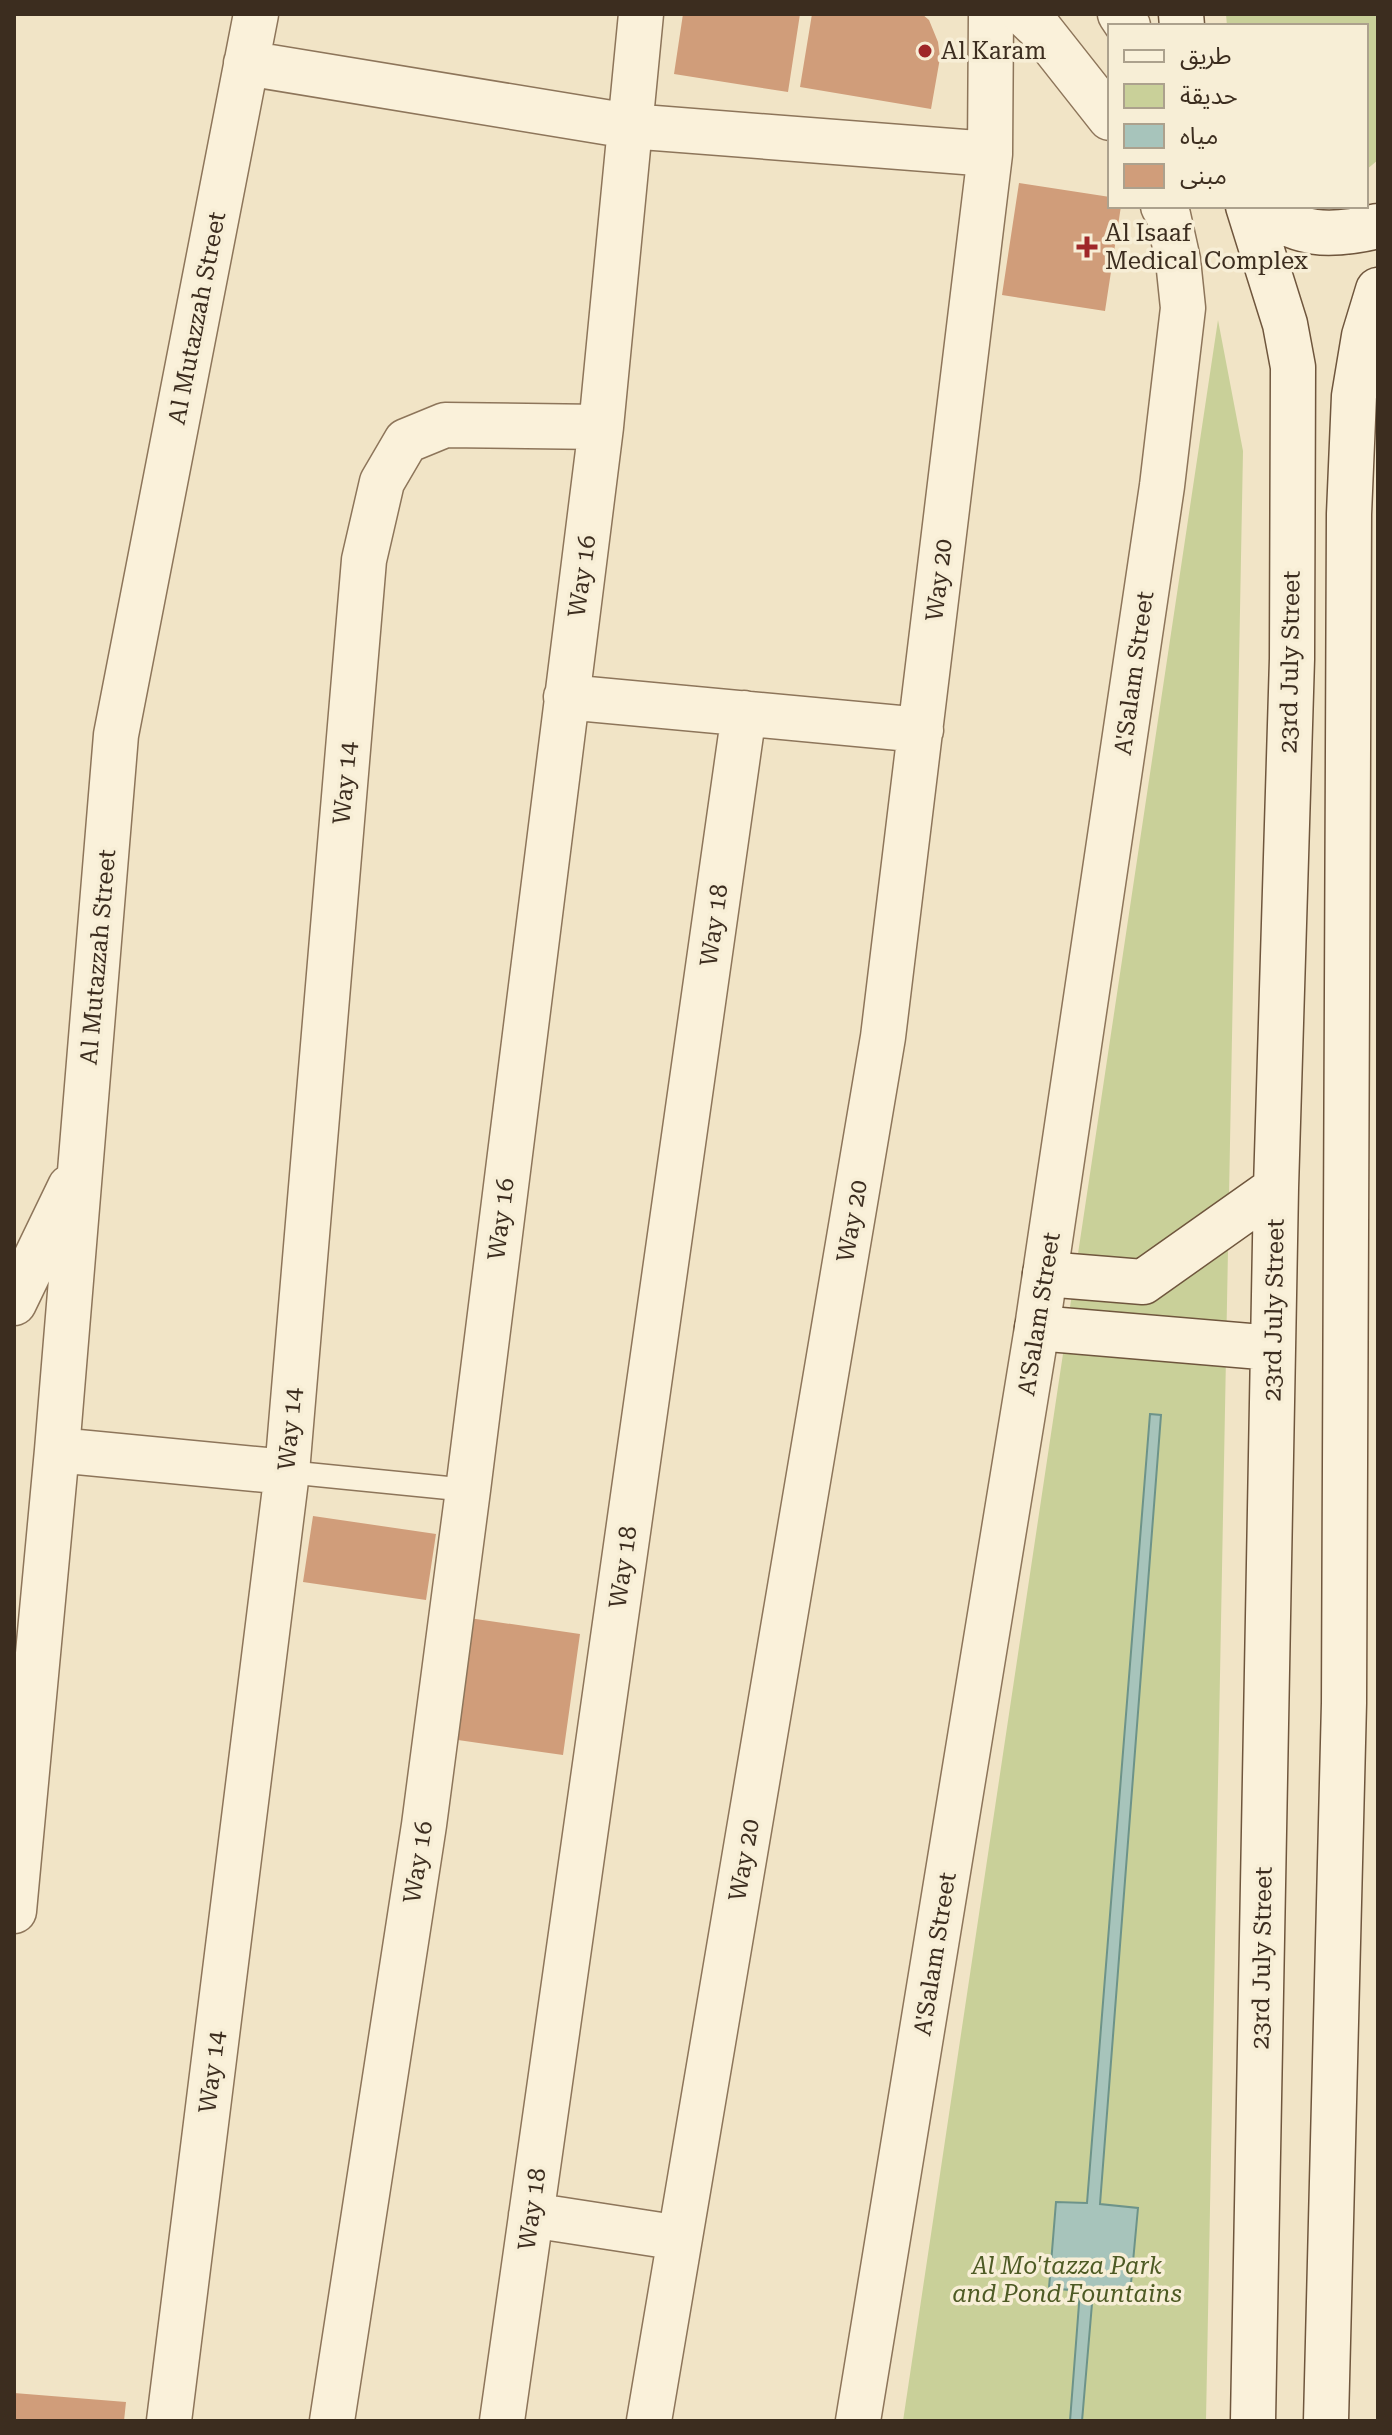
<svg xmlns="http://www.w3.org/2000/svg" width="1392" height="2435" font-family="'Roboto Serif','Noto Sans Arabic',serif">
  <rect width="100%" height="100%" fill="#f1e4c6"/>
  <!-- green -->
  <path fill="#c9d099" d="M1226 14H1378V160L1366 170V26H1227Z
    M1218 320 1243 451 1206 2421H903Z"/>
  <!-- water -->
  <path fill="#a7c4bb" stroke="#6d9389" stroke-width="2" d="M1150 1414 1161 1415 1100 2204 1138 2208 1130 2294 1093 2292 1082 2421H1070L1080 2291 1049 2288 1056 2202 1087 2203Z"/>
  <!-- building -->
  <path fill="#d09d7a" d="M683 14H800L788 92 674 74Z
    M812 14H922L929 20 938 42 940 58 931 109 800 87Z
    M1019 183 1110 197V206H1121L1105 311 1002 295Z
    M313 1516 436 1534 426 1600 303 1582Z
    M469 1618 580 1634 563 1755 451 1739Z
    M14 2393 126 2402 124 2421H14Z"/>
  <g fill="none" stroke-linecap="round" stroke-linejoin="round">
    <defs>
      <path id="service" d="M287 1472 468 1490"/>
      <path id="minor" d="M246 63 629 126 990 154
        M566 697 921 730
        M14 1303 70 1187
        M57 1450 287 1472
        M14 1911 57 1450 116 735 256 14
        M531 2215 680 2238
        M169 2421 287 1472 364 560 382 482 406 441 445 425 601 427
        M332 2421 424 1825 468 1490 601 427 641 14
        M502 2421 744 713
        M649 2421 883 1037 990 154 991 14"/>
      <path id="tertiary" d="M1024 14 1039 28 1110 118
        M1120 14 1128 26
        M858 2421 1037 1328 1162 486 1183 308 1178 260 1168 215 1163 206"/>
      <path id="secondary" d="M1181 14 1182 26
        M1248 206 1285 324 1293 367 1292 659 1276 1188 1253 2421
        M1256 206C1300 236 1327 238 1378 226
        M1045 1274 1143 1282 1276 1188
        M1037 1328 1273 1348
        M1326 2421 1344 1703 1349 514 1354 396 1364 336 1378 290"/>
    </defs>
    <!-- service casing -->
    <use href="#service" stroke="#8d755a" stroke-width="25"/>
    <!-- minor casing -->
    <use href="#minor" stroke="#8d755a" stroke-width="47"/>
    <!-- tertiary casing -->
    <use href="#tertiary" stroke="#8d755a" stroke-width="47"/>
    <!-- secondary casing -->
    <use href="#secondary" stroke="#6f563d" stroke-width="47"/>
    <!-- service -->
    <use href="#service" stroke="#faf1da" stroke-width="22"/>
    <!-- minor -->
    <use href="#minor" stroke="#faf1da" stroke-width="44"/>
    <!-- tertiary -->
    <use href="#tertiary" stroke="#faf1da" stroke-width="44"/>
    <!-- secondary -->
    <use href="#secondary" stroke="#faf1da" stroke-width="44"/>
  </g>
  <!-- markers -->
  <g fill="#9f2729" stroke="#f7eed6" stroke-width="3">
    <circle cx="925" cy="51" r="8"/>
    <path d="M1083 235h8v8h8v8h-8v8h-8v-8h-8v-8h8z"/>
  </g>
  <g text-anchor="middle" stroke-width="7" stroke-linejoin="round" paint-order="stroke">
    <!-- poi labels -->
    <g font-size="24" fill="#3c2d1f" stroke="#f7eed6" text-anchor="start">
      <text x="941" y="59">Al Karam</text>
      <text x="1105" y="241">Al Isaaf<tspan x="1105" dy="28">Medical Complex</tspan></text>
    </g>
    <!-- street labels -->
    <g font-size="24" fill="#3c2d1f" stroke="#f7eed6">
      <text transform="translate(197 318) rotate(-79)" y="8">Al Mutazzah Street</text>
      <text transform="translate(582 576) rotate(-82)" y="8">Way 16</text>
      <text transform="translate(939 580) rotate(-83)" y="8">Way 20</text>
      <text transform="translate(1290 662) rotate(-89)" y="8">23rd July Street</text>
      <text transform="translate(1134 673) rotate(-82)" y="8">A'Salam Street</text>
      <text transform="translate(345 783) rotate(-85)" y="8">Way 14</text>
      <text transform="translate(714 925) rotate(-82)" y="8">Way 18</text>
      <text transform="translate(98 957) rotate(-85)" y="8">Al Mutazzah Street</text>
      <text transform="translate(501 1219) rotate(-83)" y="8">Way 16</text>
      <text transform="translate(852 1221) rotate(-80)" y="8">Way 20</text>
      <text transform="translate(1274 1310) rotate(-89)" y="8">23rd July Street</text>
      <text transform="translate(1039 1314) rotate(-81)" y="8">A'Salam Street</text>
      <text transform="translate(290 1429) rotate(-85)" y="8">Way 14</text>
      <text transform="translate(623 1567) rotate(-82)" y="8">Way 18</text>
      <text transform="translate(744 1860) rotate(-80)" y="8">Way 20</text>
      <text transform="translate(418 1862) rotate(-81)" y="8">Way 16</text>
      <text transform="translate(935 1954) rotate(-81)" y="8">A'Salam Street</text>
      <text transform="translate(1262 1958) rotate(-89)" y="8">23rd July Street</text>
      <text transform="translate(212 2072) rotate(-83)" y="8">Way 14</text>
      <text transform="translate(532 2209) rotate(-82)" y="8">Way 18</text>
    </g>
    <!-- park labels -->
    <g font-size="24" font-style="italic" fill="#4d5a24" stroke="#f7eed6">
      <text x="1067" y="2274">Al Mo'tazza Park<tspan x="1067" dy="28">and Pond Fountains</tspan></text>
    </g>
  </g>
  <!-- border -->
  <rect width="1392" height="2435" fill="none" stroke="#3c2d1f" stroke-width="32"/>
  <!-- legend -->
  <rect x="1108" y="24" width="260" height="184" fill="#f7eed6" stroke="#aca18d" stroke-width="2"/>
  <rect x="1124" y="50" width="40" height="12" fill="#faf1da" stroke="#aca18d" stroke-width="2"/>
  <text x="1180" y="64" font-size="24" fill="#3c2d1f">طريق</text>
  <rect x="1124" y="84" width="40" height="24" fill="#c9d099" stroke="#aca18d" stroke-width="2"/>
  <text x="1180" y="104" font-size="24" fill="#3c2d1f">حديقة</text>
  <rect x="1124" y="124" width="40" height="24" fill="#a7c4bb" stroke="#aca18d" stroke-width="2"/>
  <text x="1180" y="144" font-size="24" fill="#3c2d1f">مياه</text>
  <rect x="1124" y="164" width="40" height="24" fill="#d09d7a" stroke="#aca18d" stroke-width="2"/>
  <text x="1180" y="184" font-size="24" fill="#3c2d1f">مبنى</text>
</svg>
